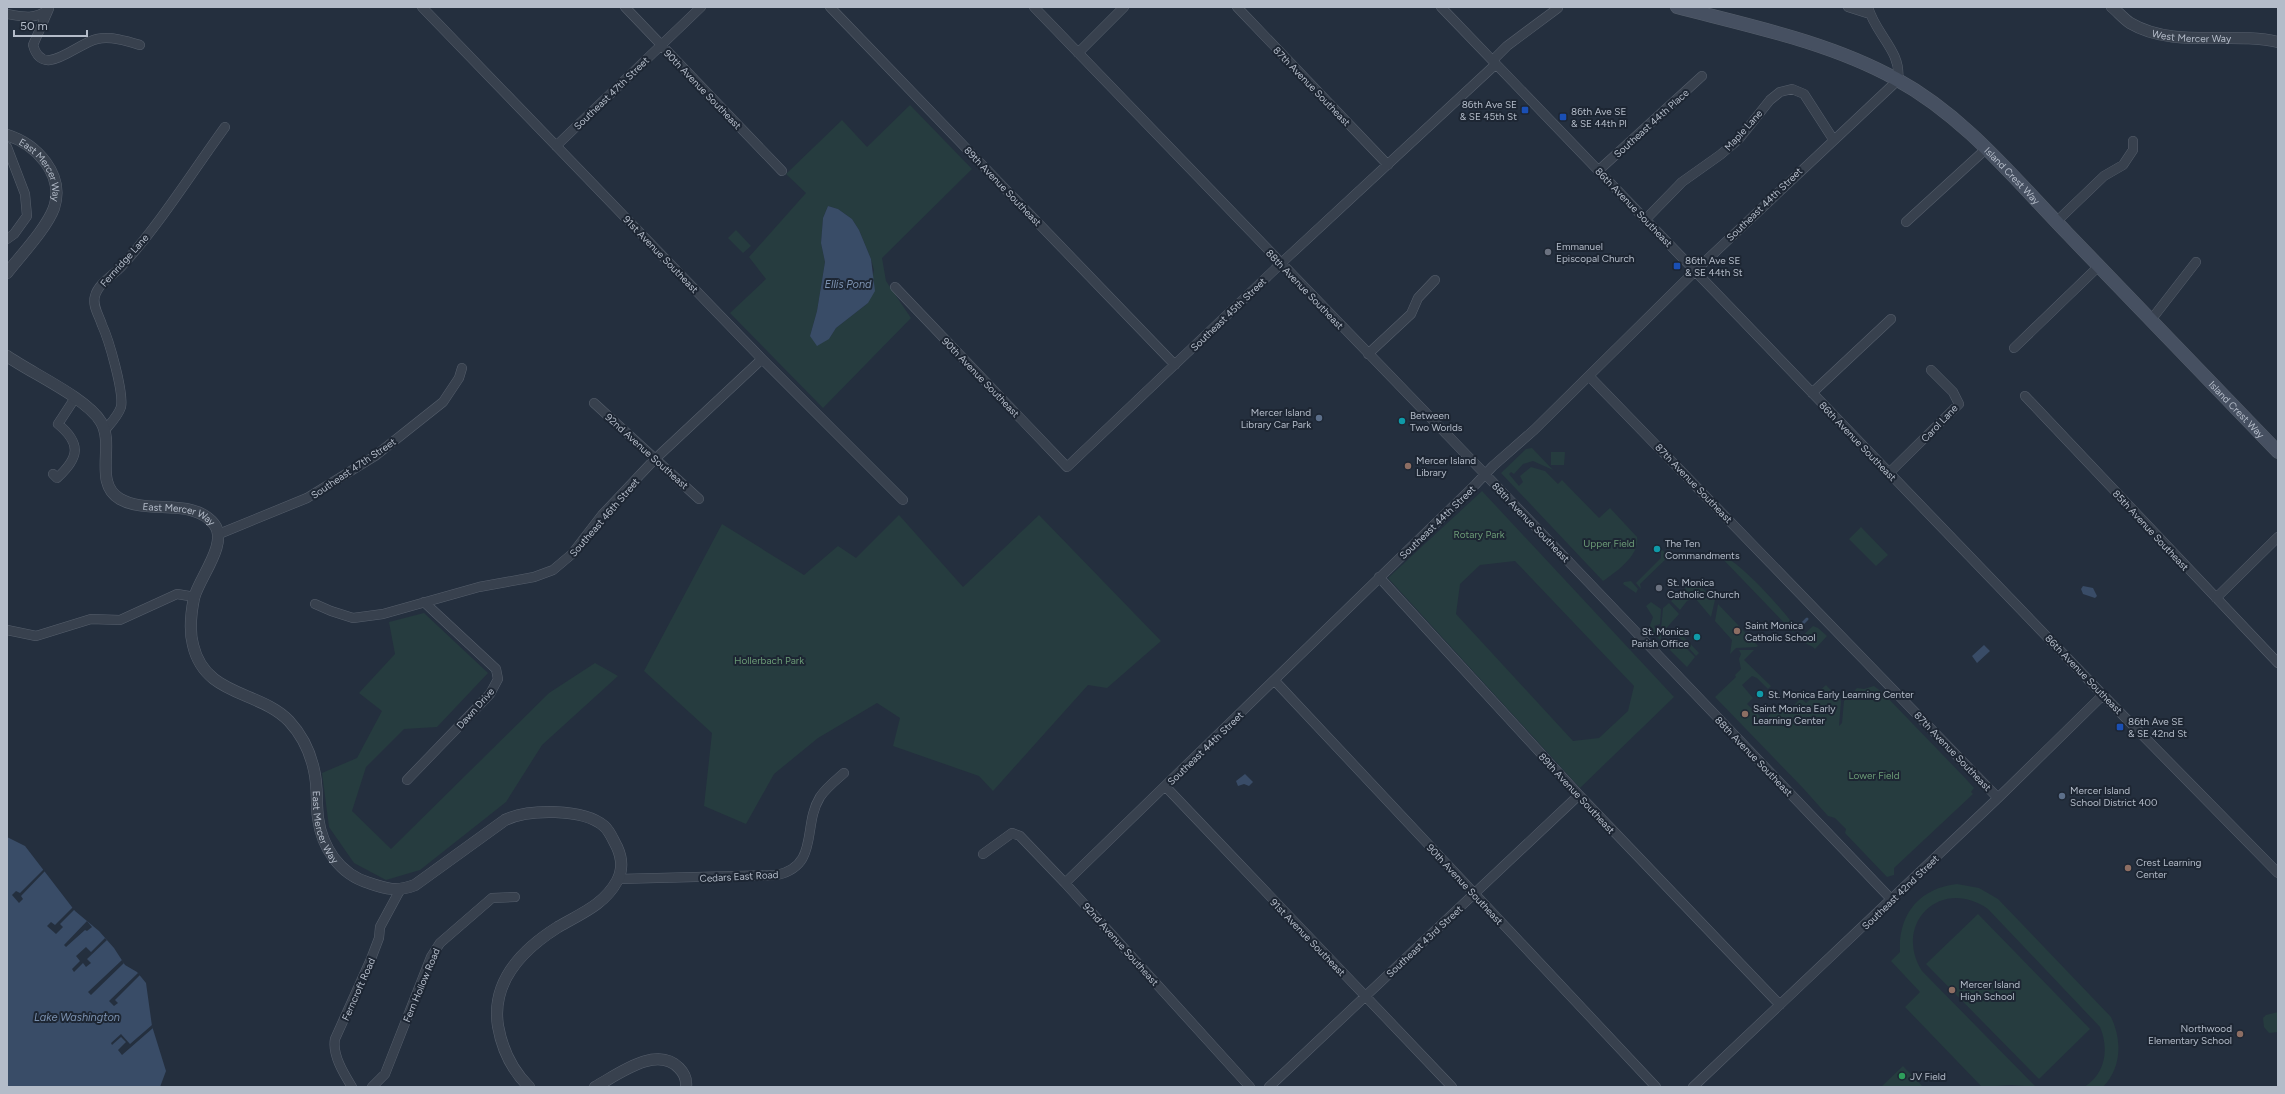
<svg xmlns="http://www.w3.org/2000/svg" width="2285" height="1094" font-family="Figtree,sans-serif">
  <rect width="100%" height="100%" fill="#242f3e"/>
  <!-- green -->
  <path fill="#263c3f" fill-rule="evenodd" d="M910 105 972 169 882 258 886 281 911 318 823 408 730 313 766 279 749 257 806 193 786 174 842 120 867 147ZM828 206 838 209 852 219 859 230 871 259 874 270 868 303 836 328 829 339 810 336 817 311 825 262 821 243 823 218Z
    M736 230 751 246 743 253 728 238Z
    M1532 448 1553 470 1533 461 1523 464 1514 474 1511 472 1509 474 1519 486 1523 482 1520 476 1531 467 1545 471 1558 484 1562 480 1599 518 1610 508 1637 537C1640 554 1619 570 1606 579L1603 581 1501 473 1526 449Z
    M1551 452H1565L1564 465H1551Z
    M1482 491 1674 697 1580 788 1388 578ZM1515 561 1634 686 1628 711 1599 738 1573 741 1456 614 1460 584 1480 565Z
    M899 515 963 587 1039 515 1161 641 1107 688 1088 685 993 791 979 776 893 746 900 718 877 703 818 738 774 774 746 824 704 806 712 733 644 671 722 524 804 575 838 546 856 558Z
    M1861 527 1888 555 1876 566 1849 539Z
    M1661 549 1669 556 1640 584 1641 589 1636 583 1661 558Z
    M1718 554C1738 558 1784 611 1797 629L1793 632Z
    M1631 581 1638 589 1636 593 1623 584 1624 582Z
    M1692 582 1698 588H1702L1715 600 1711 617 1695 598 1687 601 1680 610 1671 601Z
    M1651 602 1661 609 1660 624 1654 626 1657 631 1661 629 1663 608 1669 603 1679 614 1661 634V641L1649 628 1653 617 1646 606Z
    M1718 604 1758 646 1756 647 1736 648 1730 654 1732 640 1715 621Z
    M424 613 488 673 437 727 404 729 366 767 352 811 391 849 549 693 595 663 618 676 542 745 506 802 420 870 386 880 354 863 329 827 322 773 357 758 382 711 359 693 395 654 389 622Z
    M1813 626 1818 628 1827 636 1815 649C1810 644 1804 644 1799 639Z
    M1681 634 1699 653 1696 656 1679 637Z
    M1677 639 1695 657 1687 667 1670 650Z
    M1739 650H1754L1744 660 1771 686 1768 689 1757 678 1752 676 1742 685 1753 698 1747 704 1764 720 1778 707 1786 713 1801 698 1806 703 1826 685 1841 701 1839 726 1842 723 1844 701 1857 688 1864 689 1874 686 1882 692 1966 779 1974 788 1971 792 1973 794 1894 868V875L1887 877 1845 833 1846 829 1835 818 1828 816 1803 788 1715 697 1736 677 1735 675 1741 669 1739 659 1741 654Z
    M1957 884 1979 888 1998 899 2111 1017C2122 1040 2122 1067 2103 1087H2084C2106 1074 2109 1048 2100 1027L1988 909C1942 876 1892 923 1922 971L2036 1087 2011 1085 1982 1087 1905 1007 1920 992 1891 961 1900 952C1898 915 1919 888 1957 884Z
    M1978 914 2090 1029 2039 1079 1926 964Z
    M2278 1012V1032L2269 1033 2264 1027 2263 1018 2266 1015Z
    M1903 1066 1923 1087H1881Z"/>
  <!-- water -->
  <path fill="#394c67" d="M828 206 838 209 852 219 859 230 871 259 875 291 868 303 836 328 829 339 817 346 810 336 817 311 825 262 821 243 823 218Z
    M2083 586 2093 588 2097 596 2095 598 2083 594 2081 589Z
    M1984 645 1990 651 1977 663 1972 656Z
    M1245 774 1253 782 1249 786 1244 784 1238 786 1236 781Z
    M7 837 25 846 75 911 99 931 114 948 125 965 137 972 146 983 152 1026 166 1071 160 1087H7Z"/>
  <!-- pier -->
  <path fill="#242f3e" d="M45 868 46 870 21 896 23 899 19 903 12 895 16 891 20 893Z
    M74 906 76 908 60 924 63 927 56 934 47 926 51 922 55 925Z
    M87 921 92 927 87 931 85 930 66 947 64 945Z
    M105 938 107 940 87 959 91 963 86 967 83 963 74 972 72 969 80 961 76 956 86 947 91 952Z
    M122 960 124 963 91 995 88 992Z
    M138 973 140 975 115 1000 118 1003 114 1006 109 1001Z
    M152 1025 153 1028 122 1055 118 1050 126 1042 121 1037 112 1045 111 1043 121 1034 130 1044Z"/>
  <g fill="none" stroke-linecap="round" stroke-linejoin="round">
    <!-- stream -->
    <path stroke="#394c67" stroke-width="3" d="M1797 629 1807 619"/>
    <defs>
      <path id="minor" d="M422 7 762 359 903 500
        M625 7 782 171
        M830 7 1175 365
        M1034 7 1485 474 1892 900
        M1237 7 1388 165
        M1441 7 2103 695 2278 873
        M1848 7 1870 14
        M48 11 33 45C43 80 75 44 97 39 111 36 127 41 140 45
        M7 14C23 17 35 20 49 9
        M1078 53 1124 7
        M1493 60 1507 46 1558 8
        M556 146 701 7
        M7 147 25 194 27 216 14 234 7 239
        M1599 170 1702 76
        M1646 219 1682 182 1720 155 1739 139 1770 100 1780 92 1792 89 1804 94 1833 139
        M1906 222 1987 148
        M2056 222 2104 176 2123 165 2133 150V141
        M895 287 1067 467 1291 254 1496 64
        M2151 320 2196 262
        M2014 348 2099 266
        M1368 354 1411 314 1418 298 1435 280
        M1589 376 1998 798
        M1812 393 1891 319
        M2025 396 2278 663
        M594 403 699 499
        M105 430C111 423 118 416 121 407 124 392 109 340 102 325 99 315 92 306 95 296 98 284 113 275 121 267 160 224 191 174 225 127
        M1889 473 1959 404 1953 392 1931 370
        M53 474 57 478C79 458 82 444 58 424L75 398
        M219 534 307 498 375 456 443 402 459 378 462 368
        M1379 577 1579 795 1780 1005
        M2216 598 2278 537
        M315 604 331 611 353 618 383 614 479 587 534 577 553 570 572 554 602 515 654 460 762 359
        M7 630 36 636 91 619 120 620 177 594 195 597
        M1275 681 1656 1087
        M407 780 490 694 498 679 496 669 424 602
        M1165 786 1452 1087
        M983 854 1012 833 1020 836 1065 883 1250 1087
        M618 879 777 875C820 865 802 826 820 797 826 788 836 780 844 773
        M1065 883 1475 485 1493 466 1534 430 1695 271 1898 80C1902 51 1875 34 1868 7
        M352 1087C344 1074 332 1055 335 1039L371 959 379 938 380 927 400 890
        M372 1087 385 1074 431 957 440 943 492 898 515 897
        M1269 1087 1579 795
        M1693 1087 1998 798 2103 695"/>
      <g id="tertiary">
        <path id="s1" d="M2112 7C2118 12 2124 19 2130 23 2174 49 2231 31 2278 42"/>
        <path id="s2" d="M7 135C36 144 65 174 54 208 46 229 21 255 7 273"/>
        <path id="s3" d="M7 356C31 373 87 398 101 422 115 445 93 483 120 499 148 515 193 497 214 524 229 543 199 578 194 598 191 613 189 630 193 645 205 697 259 690 289 721 302 735 310 751 314 770 318 786 316 802 318 818 322 847 339 874 369 883 386 889 397 892 415 885L505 820C528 809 583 808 604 826 610 831 613 840 617 847 622 858 623 870 617 881 604 905 580 914 558 927 523 949 491 981 498 1026 502 1049 513 1071 529 1087"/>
        <path d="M595 1087C616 1076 656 1044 679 1068 684 1073 687 1079 686 1087"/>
      </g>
      <g id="secondary">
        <path id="s4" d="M1677 7C1750 26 1829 42 1896 79 1964 116 2013 177 2067 233 2137 306 2208 379 2278 452"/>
      </g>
    </defs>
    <!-- minor casing -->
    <use href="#minor" stroke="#565f6c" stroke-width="10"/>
    <!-- tertiary casing -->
    <use href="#tertiary" stroke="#565f6c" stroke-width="12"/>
    <!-- secondary casing -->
    <use href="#secondary" stroke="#565f6c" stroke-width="14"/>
    <!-- minor -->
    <use href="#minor" stroke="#38414e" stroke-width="9"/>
    <!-- tertiary -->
    <use href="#tertiary" stroke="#38414e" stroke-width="11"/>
    <!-- secondary -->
    <use href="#secondary" stroke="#465061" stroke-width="13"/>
  </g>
  <!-- markers -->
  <g fill="#1a4fb4" stroke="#1d2633" stroke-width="1.5">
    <rect x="1521" y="106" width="8" height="8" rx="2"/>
    <rect x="1559" y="113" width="8" height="8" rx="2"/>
    <rect x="1673" y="262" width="8" height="8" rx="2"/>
    <rect x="2116" y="723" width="8" height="8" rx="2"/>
  </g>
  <g fill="#6b7280" stroke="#1d2633" stroke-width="1.5">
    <circle cx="1548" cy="252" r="4"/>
    <circle cx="1659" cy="588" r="4"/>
  </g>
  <g fill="#5c6f8a" stroke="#1d2633" stroke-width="1.5">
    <circle cx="1319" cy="418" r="4"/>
    <circle cx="2062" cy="796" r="4"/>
  </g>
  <g fill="#0f9aa8" stroke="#1d2633" stroke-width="1.5">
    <circle cx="1402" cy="421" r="4"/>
    <circle cx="1657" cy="549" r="4"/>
    <circle cx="1697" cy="637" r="4"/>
    <circle cx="1760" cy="694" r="4"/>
  </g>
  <g fill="#8d6e63" stroke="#1d2633" stroke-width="1.5">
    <circle cx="1408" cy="466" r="4"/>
    <circle cx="1737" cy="631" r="4"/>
    <circle cx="1745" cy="714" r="4"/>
    <circle cx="2128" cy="868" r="4"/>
    <circle cx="1952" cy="990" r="4"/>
    <circle cx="2240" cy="1034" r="4"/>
  </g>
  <circle fill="#2e9e5b" stroke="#1d2633" stroke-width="1.5" cx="1902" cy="1076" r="4"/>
  <g text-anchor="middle" stroke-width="4" stroke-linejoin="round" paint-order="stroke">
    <!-- street labels -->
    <g font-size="10" fill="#b4bcc9" stroke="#1d2633">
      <text dy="4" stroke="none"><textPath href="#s1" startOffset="88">West Mercer Way</textPath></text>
      <text transform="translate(1312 86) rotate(46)" y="4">87th Avenue Southeast</text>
      <text transform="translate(703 89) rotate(46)" y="4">90th Avenue Southeast</text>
      <text transform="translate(611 93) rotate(-44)" y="4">Southeast 47th Street</text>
      <text transform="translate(1651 123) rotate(-42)" y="4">Southeast 44th Place</text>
      <text transform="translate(1743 130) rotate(-48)" y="4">Maple Lane</text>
      <text dy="4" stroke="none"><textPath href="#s2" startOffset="52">East Mercer Way</textPath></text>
      <text dy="4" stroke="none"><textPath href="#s4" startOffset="383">Island Crest Way</textPath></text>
      <text transform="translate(1003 186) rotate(46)" y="4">89th Avenue Southeast</text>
      <text transform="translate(1764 204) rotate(-44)" y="4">Southeast 44th Street</text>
      <text transform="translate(1634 207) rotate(46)" y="4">86th Avenue Southeast</text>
      <text transform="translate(661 254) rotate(46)" y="4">91st Avenue Southeast</text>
      <text transform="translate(124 260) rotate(-48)" y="4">Fernridge Lane</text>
      <text transform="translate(1305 289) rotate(46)" y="4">88th Avenue Southeast</text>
      <text transform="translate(1228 314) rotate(-44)" y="4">Southeast 45th Street</text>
      <text transform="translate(981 377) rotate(46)" y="4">90th Avenue Southeast</text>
      <text dy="4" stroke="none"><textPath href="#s4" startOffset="707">Island Crest Way</textPath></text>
      <text transform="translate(1939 423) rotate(-46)" y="4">Carol Lane</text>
      <text transform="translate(1858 441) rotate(46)" y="4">86th Avenue Southeast</text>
      <text transform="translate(647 451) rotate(42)" y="4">92nd Avenue Southeast</text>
      <text transform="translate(353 468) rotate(-34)" y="4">Southeast 47th Street</text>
      <text transform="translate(1694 483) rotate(46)" y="4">87th Avenue Southeast</text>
      <text dy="4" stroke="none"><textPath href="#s3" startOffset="260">East Mercer Way</textPath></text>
      <text transform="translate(604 517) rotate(-49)" y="4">Southeast 46th Street</text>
      <text transform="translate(1437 522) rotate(-44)" y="4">Southeast 44th Street</text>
      <text transform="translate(1531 522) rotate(46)" y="4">88th Avenue Southeast</text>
      <text transform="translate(2151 530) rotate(47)" y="4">85th Avenue Southeast</text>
      <text transform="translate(2084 674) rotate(46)" y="4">86th Avenue Southeast</text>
      <text transform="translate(475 708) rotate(-48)" y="4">Dawn Drive</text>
      <text transform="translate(1205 748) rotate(-44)" y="4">Southeast 44th Street</text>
      <text transform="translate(1953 751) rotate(46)" y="4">87th Avenue Southeast</text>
      <text transform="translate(1754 756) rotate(46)" y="4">88th Avenue Southeast</text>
      <text transform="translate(1577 793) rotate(47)" y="4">89th Avenue Southeast</text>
      <text dy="4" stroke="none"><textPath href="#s3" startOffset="667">East Mercer Way</textPath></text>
      <text transform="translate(739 876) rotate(-3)" y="4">Cedars East Road</text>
      <text transform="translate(1465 884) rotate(47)" y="4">90th Avenue Southeast</text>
      <text transform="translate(1900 892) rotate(-44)" y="4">Southeast 42nd Street</text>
      <text transform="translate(1308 937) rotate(46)" y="4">91st Avenue Southeast</text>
      <text transform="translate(1424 941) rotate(-43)" y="4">Southeast 43rd Street</text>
      <text transform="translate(1121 944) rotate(48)" y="4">92nd Avenue Southeast</text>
      <text transform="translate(421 985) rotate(-67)" y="4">Fern Hollow Road</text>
      <text transform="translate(358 989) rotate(-66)" y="4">Ferncroft Road</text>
    </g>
    <!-- poi labels -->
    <g font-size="10" fill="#b4bcc9" stroke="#1d2633" text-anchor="start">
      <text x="1517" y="108" text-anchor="end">86th Ave SE<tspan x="1517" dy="12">&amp; SE 45th St</tspan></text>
      <text x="1571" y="115">86th Ave SE<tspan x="1571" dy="12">&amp; SE 44th Pl</tspan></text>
      <text x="1556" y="250">Emmanuel<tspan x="1556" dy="12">Episcopal Church</tspan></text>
      <text x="1685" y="264">86th Ave SE<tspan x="1685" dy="12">&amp; SE 44th St</tspan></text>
      <text x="1311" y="416" text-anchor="end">Mercer Island<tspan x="1311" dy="12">Library Car Park</tspan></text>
      <text x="1410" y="419">Between<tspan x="1410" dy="12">Two Worlds</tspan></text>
      <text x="1416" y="464">Mercer Island<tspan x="1416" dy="12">Library</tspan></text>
      <text x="1665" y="547">The Ten<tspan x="1665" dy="12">Commandments</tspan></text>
      <text x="1667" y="586">St. Monica<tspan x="1667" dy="12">Catholic Church</tspan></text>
      <text x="1745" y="629">Saint Monica<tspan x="1745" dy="12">Catholic School</tspan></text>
      <text x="1689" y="635" text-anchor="end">St. Monica<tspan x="1689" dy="12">Parish Office</tspan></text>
      <text x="1768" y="698">St. Monica Early Learning Center</text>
      <text x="1753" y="712">Saint Monica Early<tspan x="1753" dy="12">Learning Center</tspan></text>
      <text x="2128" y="725">86th Ave SE<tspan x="2128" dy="12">&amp; SE 42nd St</tspan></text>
      <text x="2070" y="794">Mercer Island<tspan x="2070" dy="12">School District 400</tspan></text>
      <text x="2136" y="866">Crest Learning<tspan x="2136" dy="12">Center</tspan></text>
      <text x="1960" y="988">Mercer Island<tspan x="1960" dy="12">High School</tspan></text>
      <text x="2232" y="1032" text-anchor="end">Northwood<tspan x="2232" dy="12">Elementary School</tspan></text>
      <text x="1910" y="1080">JV Field</text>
    </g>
    <!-- park labels -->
    <g font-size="10" fill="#6b9a76" stroke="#1d2633">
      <text x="1479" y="538">Rotary Park</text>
      <text x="1609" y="547">Upper Field</text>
      <text x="769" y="664">Hollerbach Park</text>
      <text x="1874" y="779">Lower Field</text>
    </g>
    <!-- water labels -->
    <g font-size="11" font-style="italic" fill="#7c92b1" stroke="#1d2633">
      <text x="848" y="288">Ellis Pond</text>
      <text x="77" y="1021">Lake Washington</text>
    </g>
  </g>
  <!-- border -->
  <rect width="2285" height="1094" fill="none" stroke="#b4bcc9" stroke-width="16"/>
  <!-- scale -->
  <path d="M14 30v6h73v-6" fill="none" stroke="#b4bcc9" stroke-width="2"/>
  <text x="20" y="30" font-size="12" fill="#b4bcc9" stroke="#1d2633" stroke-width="3" paint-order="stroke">50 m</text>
</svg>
